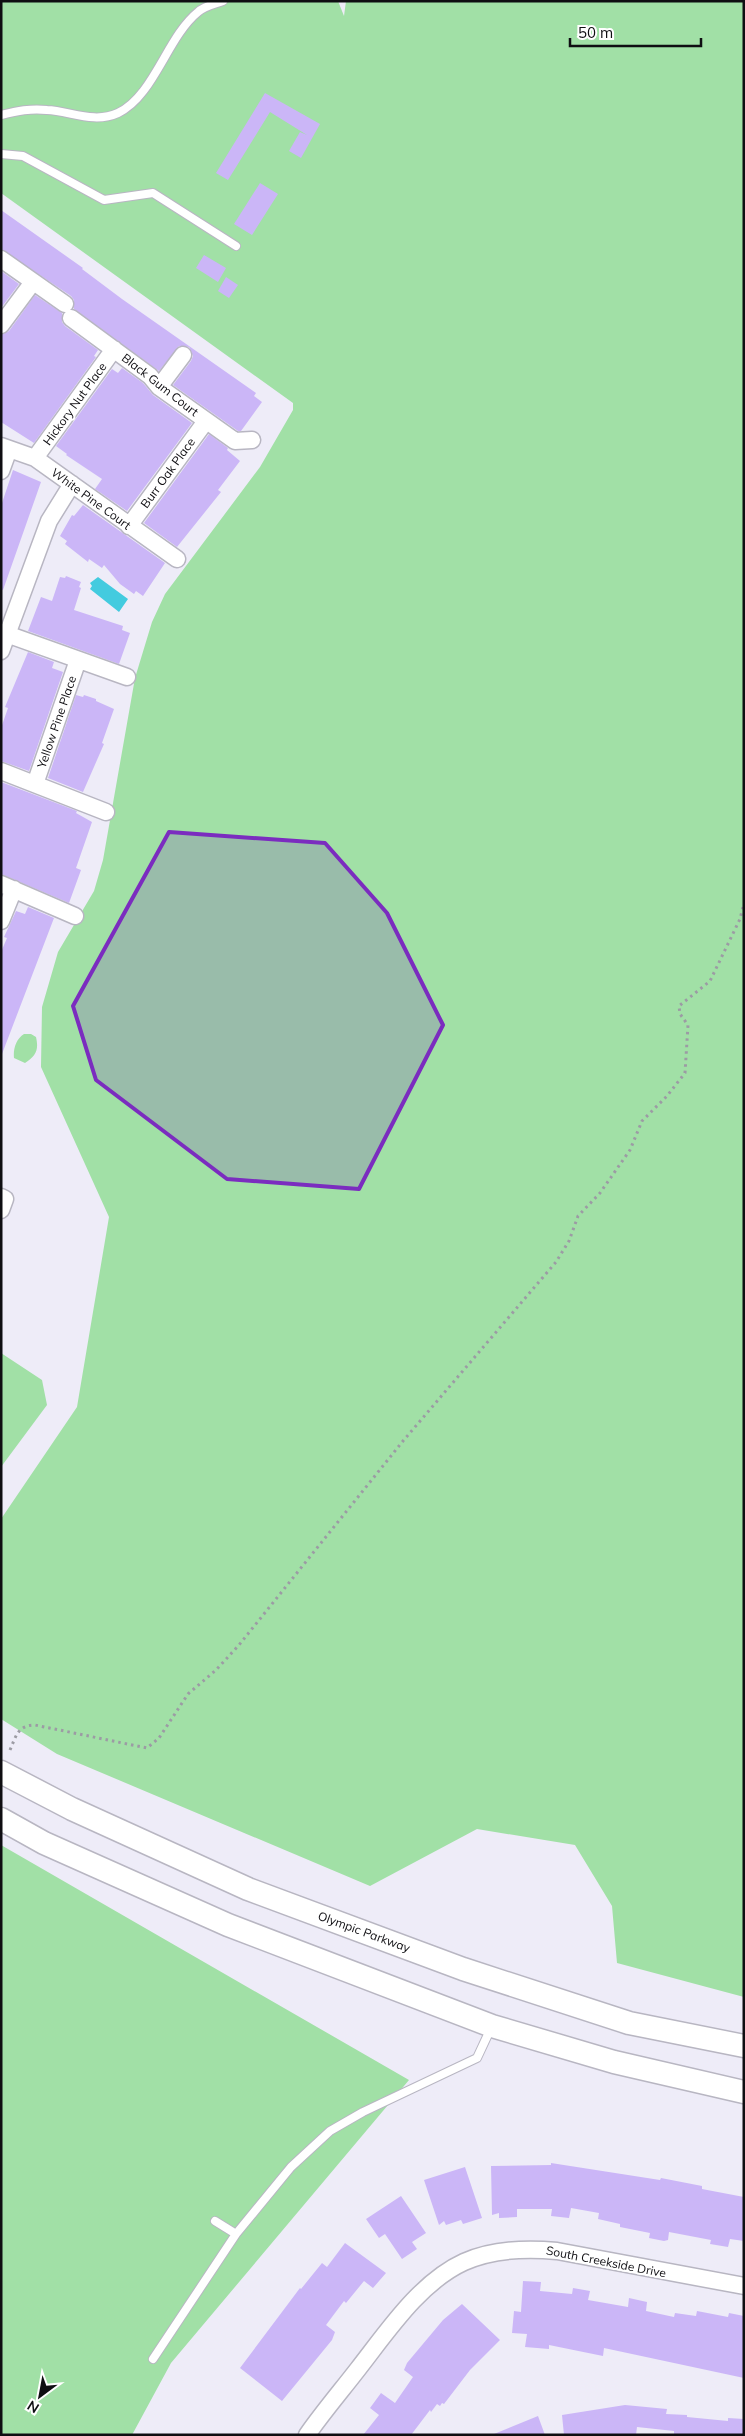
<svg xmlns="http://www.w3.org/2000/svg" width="745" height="2436" font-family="Mulish,sans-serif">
  <rect width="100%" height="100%" fill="#eeecf8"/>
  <!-- green -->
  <path fill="#a1e0a6" d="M1 1H338L344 16 346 1H744V1997L617 1963 612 1906 575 1845 477 1829 370 1886 57 1754 1 1719V1519L77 1407 109 1217 41 1067 42 1007 58 952 94 891 103 860 135 678 152 622 165 594 260 467 293 410V403L1 193Z
    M24 1034H31L36 1037C39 1050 36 1056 25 1063L14 1058C13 1049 16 1039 24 1034Z
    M1 1353 42 1380 47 1405 1 1467Z
    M1 1845 409 2080 171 2363 132 2435H1Z"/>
  <!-- water -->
  <path fill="#43cbdf" d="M98 577 128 599 119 612 90 589 92 586 90 583Z"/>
  <!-- building -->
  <path fill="#cbb6f7" d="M265 93 320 124 301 158 289 151 300 132 307 135 270 112 228 180 216 173Z
    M260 183 278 194 252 235 234 224Z
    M1 210 83 268 82 269 122 299 256 393 254 396 262 402 241 431H238L173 385 191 361 193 356 189 347 179 346 159 371 74 309V300L71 296 1 249Z
    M204 255 226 268 218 282 196 268Z
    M1 271 19 284 1 308Z
    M226 277 238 285 229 298 218 291Z
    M35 295 62 313V322L65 326 98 350 94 356 96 357 34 443 1 422V335L9 331Z
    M122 368 143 383 153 395 192 423 127 511 95 489 102 479 66 455 67 454 56 446 112 369 118 373Z
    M209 434 228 448 227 450 240 461 218 490 221 492 177 547 144 523Z
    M13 470 41 482 3 590 1 589V506Z
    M83 505 165 563 143 596 136 591 134 594 120 584 104 565 102 568 89 559 88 562 65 544 67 541 60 536 72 515 74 516Z
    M66 576 81 582 79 587 81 588 74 610 123 626 122 630 130 633 119 664 28 631 41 597 52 601 60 577 65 578Z
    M28 652 54 662 52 668 63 672 29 771 1 761V728L8 708 5 707Z
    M76 695 83 697 84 695 96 699V701L114 709 102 743 104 744 83 792 48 778Z
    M1 782 77 811 76 813 92 822 76 868 81 870 69 903 1 874Z
    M28 907 54 918 2 1054 1 952 7 938 4 937 16 911 25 914Z
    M551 2163 660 2180 661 2178 702 2186V2189L744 2197V2241L730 2239 728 2247 710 2244 711 2240 669 2232 668 2240 664 2241 649 2238 650 2233 620 2227V2224L598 2219 599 2213 571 2208 569 2218 551 2216 552 2209H517V2217L499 2218V2213L492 2215 491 2166 551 2165Z
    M465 2167 482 2218 463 2224 461 2220 446 2225 444 2221 439 2225 424 2180Z
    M401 2196 426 2233 412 2242 417 2249 402 2259 385 2234 379 2238 366 2219Z
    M345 2243 386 2273 373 2288 364 2281 346 2303 344 2301 326 2325 335 2332 332 2340 282 2401 240 2368 300 2288 301 2289 322 2263 327 2267Z
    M523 2281 541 2282 540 2291 572 2294 573 2288 590 2291 588 2300 628 2307 629 2298 647 2302 646 2311 674 2317 675 2313 696 2316 697 2311 728 2317 729 2313 744 2316V2378L604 2348 603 2356 549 2345V2349L525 2347 527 2334 512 2333 514 2311 521 2312Z
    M462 2304 500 2340 470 2370 444 2404 442 2403 440 2406 437 2404 431 2412 430 2410 411 2435H363L379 2415 370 2408 381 2393 395 2403 413 2377 404 2370 407 2363 443 2320Z
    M625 2405 667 2409 666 2414 687 2415V2417L728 2421V2418L744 2419V2435H674V2431L637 2427 636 2435H564L562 2415Z
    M538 2416 545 2435H494V2434Z"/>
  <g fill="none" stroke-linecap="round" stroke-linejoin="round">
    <defs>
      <path id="lane" d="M1 115C17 111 31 108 47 110 70 111 94 124 118 113 154 96 167 37 198 12 204 6 215 4 223 1
        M1 154 23 156 104 200 153 193 236 246
        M215 2221 236 2234
        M153 2359 236 2234 291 2167 330 2131 363 2112 477 2058 491 2028"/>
      <path id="street" d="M1 259 65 304
        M71 318 150 376 159 387 235 441 252 440
        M1 325 33 282
        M159 387 183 355
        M1 446 35 458 177 559
        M35 458 114 349
        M1 471 9 449
        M129 526 206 421
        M1 632 127 677
        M1 651 49 521 72 484
        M1 771 106 812
        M35 784 78 660
        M1 884 75 916
        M1 921 14 889
        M1 1197 5 1199 1 1210
        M307 2435C323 2412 341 2391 358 2369 387 2332 420 2282 464 2262 493 2249 525 2248 557 2251L744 2286"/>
      <path id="secondary" d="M1 1772 72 1809 248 1889 463 1969 629 2023 744 2046
        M1 1819 44 1843 228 1925 492 2026 614 2062 744 2092"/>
    </defs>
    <!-- lane casing -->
    <use href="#lane" stroke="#b8b6c2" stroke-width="10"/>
    <!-- street casing -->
    <use href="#street" stroke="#b8b6c2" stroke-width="19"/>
    <!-- secondary casing -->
    <use href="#secondary" stroke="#b8b6c2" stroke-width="25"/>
    <!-- path -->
    <path stroke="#9c9ba4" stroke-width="3" stroke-dasharray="2.5 4" stroke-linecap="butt" d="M10 1750C16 1736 18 1725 35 1725L147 1748 159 1738 188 1694 216 1670 239 1645 403 1441 556 1262 569 1241 578 1216 600 1193 630 1150 642 1121 667 1096 685 1073 688 1025 680 1014 679 1006 710 981 740 919 744 903"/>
    <!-- lane -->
    <use href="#lane" stroke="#fff" stroke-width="8"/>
    <!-- street -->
    <use href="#street" stroke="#fff" stroke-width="16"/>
    <!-- secondary -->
    <use href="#secondary" stroke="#fff" stroke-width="22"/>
  </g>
  <!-- marked area -->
  <path fill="#7b2cbf" fill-opacity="0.2" stroke="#7b2cbf" stroke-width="4" stroke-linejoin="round" d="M169 832 325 843 387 913 443 1025 359 1189 227 1179 96 1080 73 1006Z"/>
  <g text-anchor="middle" stroke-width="4" stroke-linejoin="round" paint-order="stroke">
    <!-- street labels -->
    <g font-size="12" fill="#0f0e12" stroke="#fff">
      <text transform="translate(160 385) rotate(38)" y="4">Black Gum Court</text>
      <text transform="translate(75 404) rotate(-54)" y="4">Hickory Nut Place</text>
      <text transform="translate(168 473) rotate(-54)" y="4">Burr Oak Place</text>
      <text transform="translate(91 499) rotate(36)" y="4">White Pine Court</text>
      <text transform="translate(57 722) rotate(-71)" y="4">Yellow Pine Place</text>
      <text transform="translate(364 1932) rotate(20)" y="4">Olympic Parkway</text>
      <text transform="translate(606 2262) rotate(11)" y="4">South Creekside Drive</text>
    </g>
  </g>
  <!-- border -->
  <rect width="745" height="2436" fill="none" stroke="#0f0e12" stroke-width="5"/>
  <!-- north arrow -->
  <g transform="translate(40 2396) rotate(212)" stroke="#ffffff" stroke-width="4" paint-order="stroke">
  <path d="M0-4L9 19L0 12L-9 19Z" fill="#0f0e12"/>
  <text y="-8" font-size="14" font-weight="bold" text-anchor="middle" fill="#0f0e12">N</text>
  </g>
  <!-- scale -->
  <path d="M570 38v8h131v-8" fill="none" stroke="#0f0e12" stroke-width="2.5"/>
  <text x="578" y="38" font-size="15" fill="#0f0e12" stroke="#ffffff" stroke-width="4" paint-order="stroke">50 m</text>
</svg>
